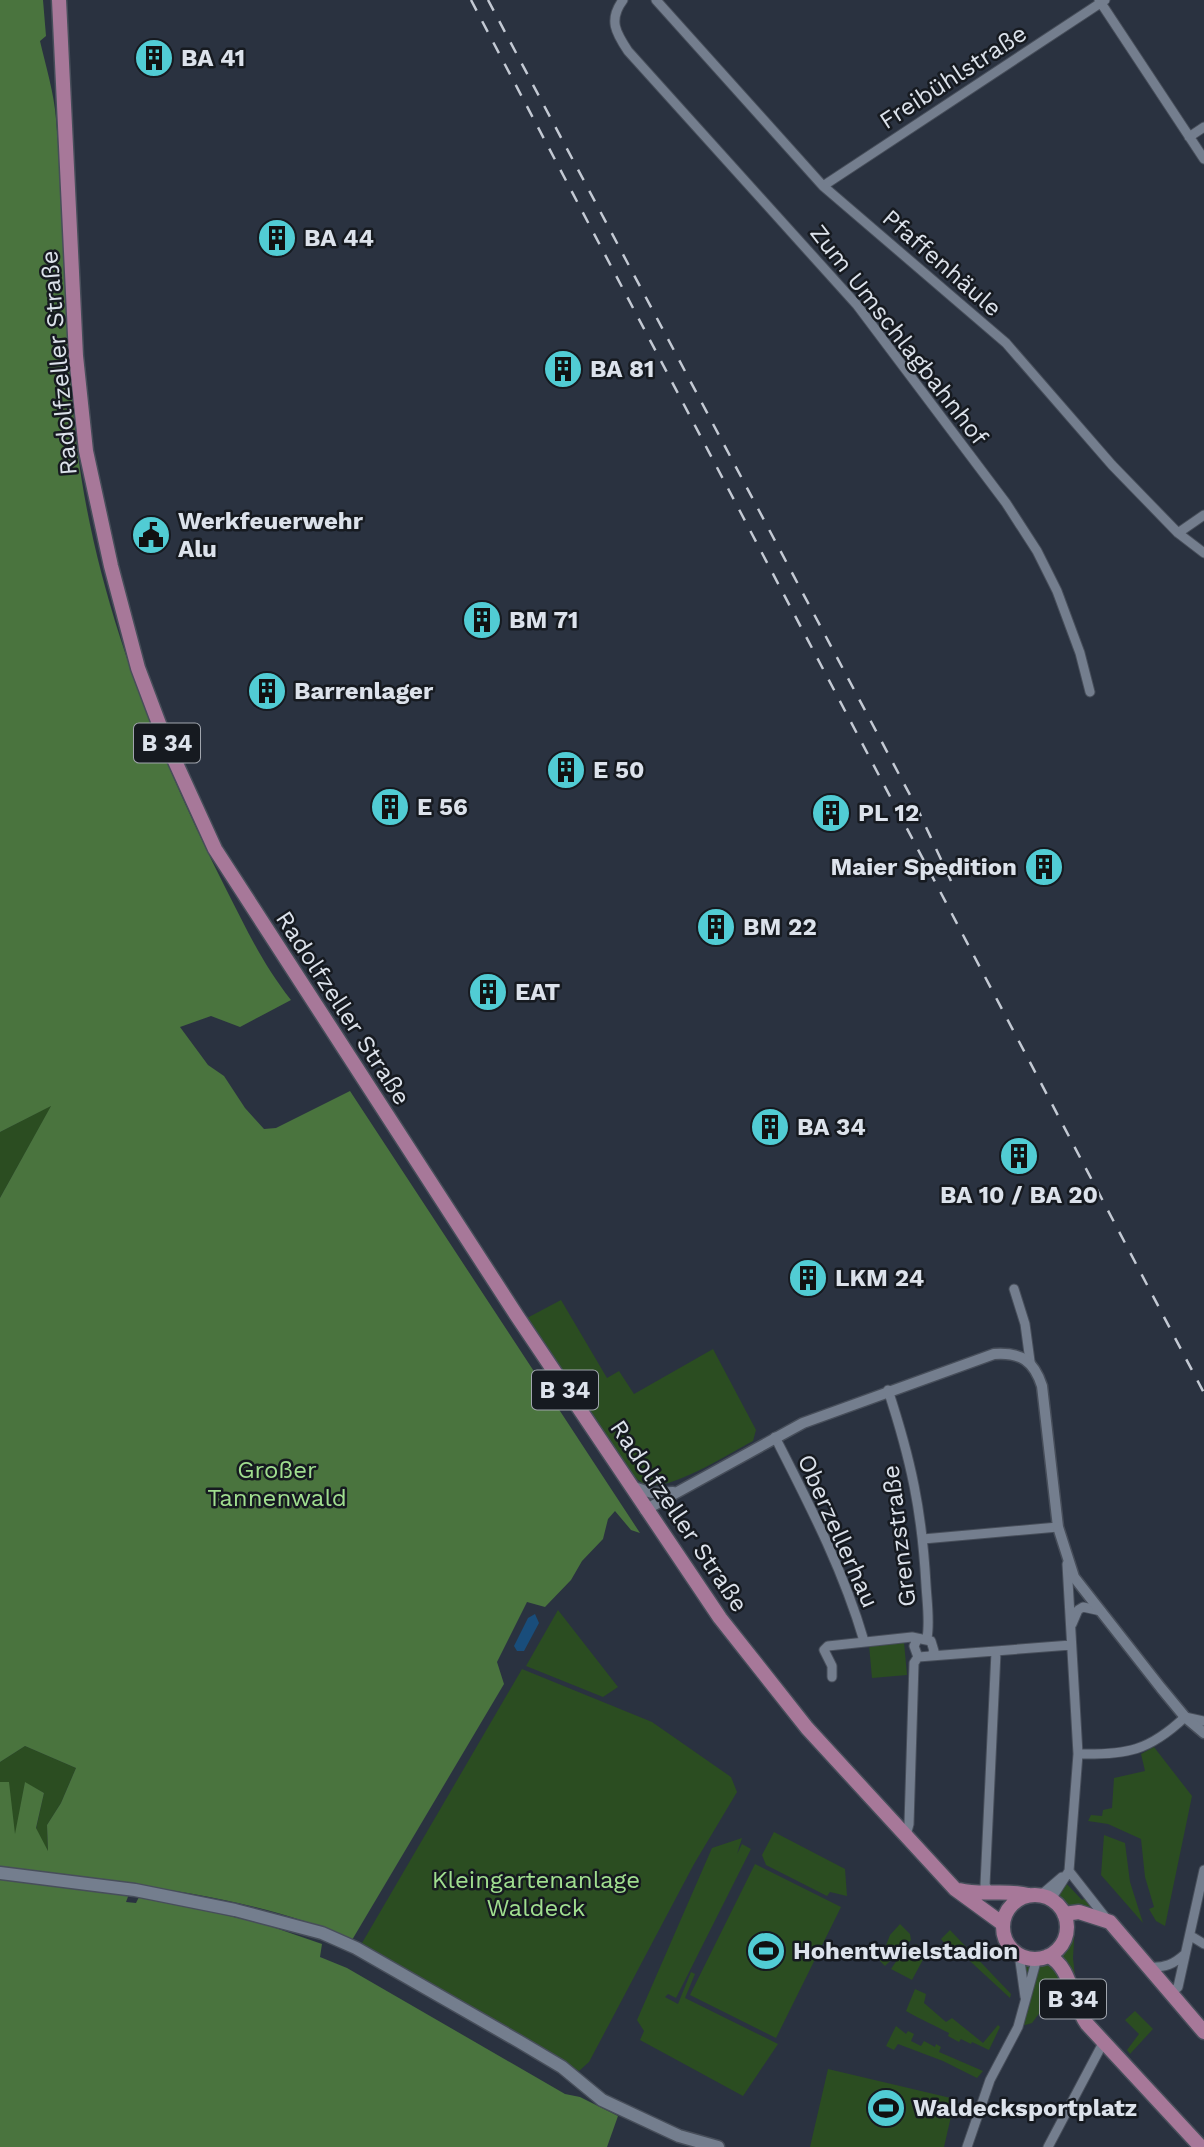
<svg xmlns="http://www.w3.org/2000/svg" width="1204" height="2147" font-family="'Work Sans',sans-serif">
  <rect width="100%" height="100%" fill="#2a3240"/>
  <!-- green -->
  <path fill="#2b4d21" d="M52 1105 0 1198V1132Z
    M561 1300 607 1378 619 1371 634 1394 713 1349 756 1430 753 1441C730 1453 674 1489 649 1485 638 1483 631 1473 623 1465L527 1318Z
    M558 1610 618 1687 603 1697 526 1666Z
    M904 1642 907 1675 872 1678 869 1645Z
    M522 1669 652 1722 731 1777 737 1792 694 1864 589 2062 579 2071 362 1943Z
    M25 1746 76 1768 61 1803 47 1825 48 1852 36 1829 44 1793 25 1783 15 1838 8 1782H0V1762Z
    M1154 1747 1192 1796 1165 1926 1156 1921 1149 1909 1154 1907 1145 1877 1141 1839 1108 1824 1088 1821 1091 1815 1102 1816 1103 1810 1112 1808 1114 1778 1145 1771 1141 1754Z
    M774 1832 845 1869 847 1896 830 1892 827 1896 766 1865 762 1855Z
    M1104 1835 1125 1843 1130 1882 1143 1923 1101 1875Z
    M742 1838 737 1854 742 1844 751 1849 676 1998 668 1994 665 1997 678 2004 691 1972 695 1974 685 1998 778 2044 743 2096 640 2040 644 2031 637 2020 712 1848Z
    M755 1864 841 1907 776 2038 690 1995Z
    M1064 1881 1082 1900 1089 1895 1110 1922 1064 1914 1051 1899Z
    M1066 1923 1075 1924 1073 1958 1079 2013 1070 2019 1050 1999 1032 2023 1018 2027 1025 2006 1019 1954C1044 1964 1065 1950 1066 1923Z
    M900 1924 910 1934 911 1940 885 1966 880 1961 890 1935Z
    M950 1930 1011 1994 1010 1998 959 1951 946 1945 941 1939Z
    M916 1944 926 1954 912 1980 891 1969 897 1960Z
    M915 1989 926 1994 924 2003 946 2022 952 2018 983 2043 998 2025 1000 2027 989 2050 972 2042 971 2044 961 2039 959 2042 948 2036 949 2033C932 2024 924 2021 906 2011Z
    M1135 2011 1153 2029 1130 2054 1127 2050 1139 2034 1125 2020Z
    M896 2026 906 2034 908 2031 914 2034 911 2041 921 2046 924 2041 935 2047 936 2044 941 2047 939 2052 983 2071 977 2078 943 2061 898 2044 894 2050 886 2046Z
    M828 2069 955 2099 944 2147H810Z"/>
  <!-- forest -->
  <path fill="#4a743e" d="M0 0H43L46 36 40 41C46 67 54 93 56 119 66 228 64 338 77 447 96 601 157 753 227 891 247 930 263 965 291 1000L240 1027 211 1016 180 1027 208 1065 224 1076 245 1108 264 1129 276 1128 350 1091 640 1533 631 1530 615 1511 608 1519 603 1539 582 1561 571 1580 545 1607 527 1602 497 1662 504 1684 352 1940C248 1892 113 1883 0 1868V1782H9L15 1834 25 1782 44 1793 36 1828 48 1851 47 1825 61 1803 76 1768 25 1746 0 1762V1198L51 1106 0 1132Z
    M0 1879 129 1894 126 1902 136 1903 140 1895 264 1924 322 1944 320 1957 347 1968 565 2094 580 2097 618 2116 607 2147H0Z"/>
  <!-- water -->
  <path fill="#194d7b" d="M535 1614 539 1623 524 1651H517L514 1646 528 1618Z"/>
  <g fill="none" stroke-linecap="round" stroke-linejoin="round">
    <defs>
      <path id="minor" d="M623 0C608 20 616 33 628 51L857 305 1006 503 1037 551 1057 591 1080 653 1090 692
        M656 0 823 186 1006 343 1112 465 1178 533 1204 553
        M1099 0 1204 159
        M1189 137 1204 127
        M823 186 1105 0
        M1178 533 1204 515
        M1014 1289 1025 1324 1030 1361
        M888 1390C911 1460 922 1511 926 1585 927 1602 930 1622 927 1638
        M775 1437C809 1504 843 1569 864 1641
        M923 1539 1058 1527
        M1072 1624 1078 1610 1083 1607 1101 1611
        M931 1656 1071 1645
        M832 1677V1666L824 1650 828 1646 912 1637 931 1641 934 1651 931 1656 918 1657 914 1646 917 1640
        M1078 1754C1127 1755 1149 1751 1185 1717L1204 1721
        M906 1835 909 1824 914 1663 918 1657
        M1069 1871 1109 1922
        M990 1893 985 1885 996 1652
        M1041 1895 1062 1877
        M1051 1899 1069 1871 1078 1754 1067 1564
        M1191 1936 1204 1944
        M1019 1954 1025 1997
        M1149 1967C1165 1968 1174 1964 1185 1954
        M1171 1993 1178 1987 1204 1870
        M967 2147 990 2080 1018 2027 1037 1958
        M1048 2147 1103 2043"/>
      <path id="tertiary" d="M631 1486 652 1493 673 1492
        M645 1510 803 1423 994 1354C1021 1352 1034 1361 1042 1386L1058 1527 1074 1577 1161 1688 1185 1717 1204 1733"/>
      <path id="secondary" d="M0 1873 135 1890 235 1910 322 1933 356 1948 520 2042 562 2067 602 2100 679 2136 718 2147"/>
      <path id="primary" d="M59 0 76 356 86 451 111 566 138 668 164 737 215 849 517 1316 720 1618 807 1728 955 1889 1003 1924
        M959 1890C982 1896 1005 1889 1028 1895
        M1003 1927a32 32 0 1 1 64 0a32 32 0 1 1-64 0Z
        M1064 1914 1079 1912 1110 1922 1204 2032
        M1048 1956C1071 1965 1072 2004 1087 2024L1201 2147"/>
    </defs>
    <!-- minor casing -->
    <use href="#minor" stroke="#474e5a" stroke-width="11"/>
    <!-- tertiary casing -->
    <use href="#tertiary" stroke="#474e5a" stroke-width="13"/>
    <!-- secondary casing -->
    <use href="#secondary" stroke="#474e5a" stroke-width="15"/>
    <!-- primary casing -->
    <use href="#primary" stroke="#474e5a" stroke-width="17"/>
    <!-- minor -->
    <use href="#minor" stroke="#747e8e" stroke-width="9"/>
    <!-- tertiary -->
    <use href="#tertiary" stroke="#747e8e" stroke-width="10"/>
    <!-- secondary -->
    <use href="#secondary" stroke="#747e8e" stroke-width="12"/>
    <!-- primary -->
    <use href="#primary" stroke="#a77899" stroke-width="14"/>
    <!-- rail -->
    <path stroke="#c3c9d3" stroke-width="2.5" stroke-dasharray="12 12" stroke-linecap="butt" d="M471 0 1204 1393
      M488 0 919 812 951 881"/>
  </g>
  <!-- icons -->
  <defs>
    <symbol id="building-disc" viewBox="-11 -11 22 22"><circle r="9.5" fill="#51ccd4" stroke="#161a20"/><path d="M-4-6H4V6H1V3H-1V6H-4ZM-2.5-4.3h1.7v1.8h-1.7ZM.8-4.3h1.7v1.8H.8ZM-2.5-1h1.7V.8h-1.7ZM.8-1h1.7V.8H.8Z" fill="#111"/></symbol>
    <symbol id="civic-disc" viewBox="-11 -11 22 22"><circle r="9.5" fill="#51ccd4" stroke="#161a20"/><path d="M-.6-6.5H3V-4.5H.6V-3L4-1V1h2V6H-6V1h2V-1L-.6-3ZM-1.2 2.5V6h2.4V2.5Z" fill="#111"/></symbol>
    <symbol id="stadium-disc" viewBox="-11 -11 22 22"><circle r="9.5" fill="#51ccd4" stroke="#161a20"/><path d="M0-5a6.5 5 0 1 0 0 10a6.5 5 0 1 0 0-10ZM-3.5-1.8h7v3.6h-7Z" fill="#111"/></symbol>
  </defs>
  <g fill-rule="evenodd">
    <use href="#building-disc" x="132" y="36" width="44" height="44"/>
    <use href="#building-disc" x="255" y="216" width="44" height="44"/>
    <use href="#building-disc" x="541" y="347" width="44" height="44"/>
    <use href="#civic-disc" x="129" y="513" width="44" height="44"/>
    <use href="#building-disc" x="460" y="598" width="44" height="44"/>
    <use href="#building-disc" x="245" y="669" width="44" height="44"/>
    <use href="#building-disc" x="544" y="748" width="44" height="44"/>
    <use href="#building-disc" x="368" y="785" width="44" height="44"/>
    <use href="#building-disc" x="809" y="791" width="44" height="44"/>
    <use href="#building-disc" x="1022" y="845" width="44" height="44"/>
    <use href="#building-disc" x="694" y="905" width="44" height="44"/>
    <use href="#building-disc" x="466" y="970" width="44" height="44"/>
    <use href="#building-disc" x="748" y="1105" width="44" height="44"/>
    <use href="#building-disc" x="997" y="1134" width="44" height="44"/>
    <use href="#building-disc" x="786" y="1256" width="44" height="44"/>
    <use href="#stadium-disc" x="744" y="1929" width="44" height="44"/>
    <use href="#stadium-disc" x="864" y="2086" width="44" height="44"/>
  </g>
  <g text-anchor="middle" stroke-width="5" stroke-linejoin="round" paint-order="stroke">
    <!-- shield labels -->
    <g fill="#161a20" stroke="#a1a6ae" stroke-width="2">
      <rect x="134" y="723.5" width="66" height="39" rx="5"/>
      <rect x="532" y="1370.5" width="66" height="39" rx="5"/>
      <rect x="1040" y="1979.5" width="66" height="39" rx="5"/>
    </g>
    <g font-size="23" font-weight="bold" fill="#dce2eb">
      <text x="167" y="751">B 34</text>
      <text x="565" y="1398">B 34</text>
      <text x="1073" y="2007">B 34</text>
    </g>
    <!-- poi labels -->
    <g font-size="24" font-weight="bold" fill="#dce2eb" stroke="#161a20" text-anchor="start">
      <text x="181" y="66">BA 41</text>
      <text x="304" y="246">BA 44</text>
      <text x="590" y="377">BA 81</text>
      <text x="178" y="529">Werkfeuerwehr<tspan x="178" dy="28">Alu</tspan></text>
      <text x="509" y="628">BM 71</text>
      <text x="294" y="699">Barrenlager</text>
      <text x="593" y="778">E 50</text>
      <text x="417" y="815">E 56</text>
      <text x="858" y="821">PL 12</text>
      <text x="1017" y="875" text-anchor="end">Maier Spedition</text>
      <text x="743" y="935">BM 22</text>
      <text x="515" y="1000">EAT</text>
      <text x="797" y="1135">BA 34</text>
      <text x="1019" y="1203" text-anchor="middle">BA 10 / BA 20</text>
      <text x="835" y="1286">LKM 24</text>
      <text x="793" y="1959">Hohentwielstadion</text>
      <text x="913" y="2116">Waldecksportplatz</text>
    </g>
    <!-- street labels -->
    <g font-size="24" fill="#dce2eb" stroke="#161a20">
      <text transform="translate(953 77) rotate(-33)" y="8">Freibühlstraße</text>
      <text transform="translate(942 263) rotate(41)" y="8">Pfaffenhäule</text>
      <text transform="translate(899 335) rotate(52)" y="8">Zum Umschlagbahnhof</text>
      <text transform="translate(59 363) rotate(-95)" y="8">Radolfzeller Straße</text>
      <text transform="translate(343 1008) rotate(57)" y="8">Radolfzeller Straße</text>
      <text transform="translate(679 1516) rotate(56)" y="8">Radolfzeller Straße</text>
      <text transform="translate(838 1531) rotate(66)" y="8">Oberzellerhau</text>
      <text transform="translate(899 1536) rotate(-97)" y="8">Grenzstraße</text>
    </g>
    <!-- park labels -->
    <g font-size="24" fill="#a0de8f" stroke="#161a20">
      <text x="277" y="1478">Großer<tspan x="277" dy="28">Tannenwald</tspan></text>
      <text x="536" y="1888">Kleingartenanlage<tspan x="536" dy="28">Waldeck</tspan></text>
    </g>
  </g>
</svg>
